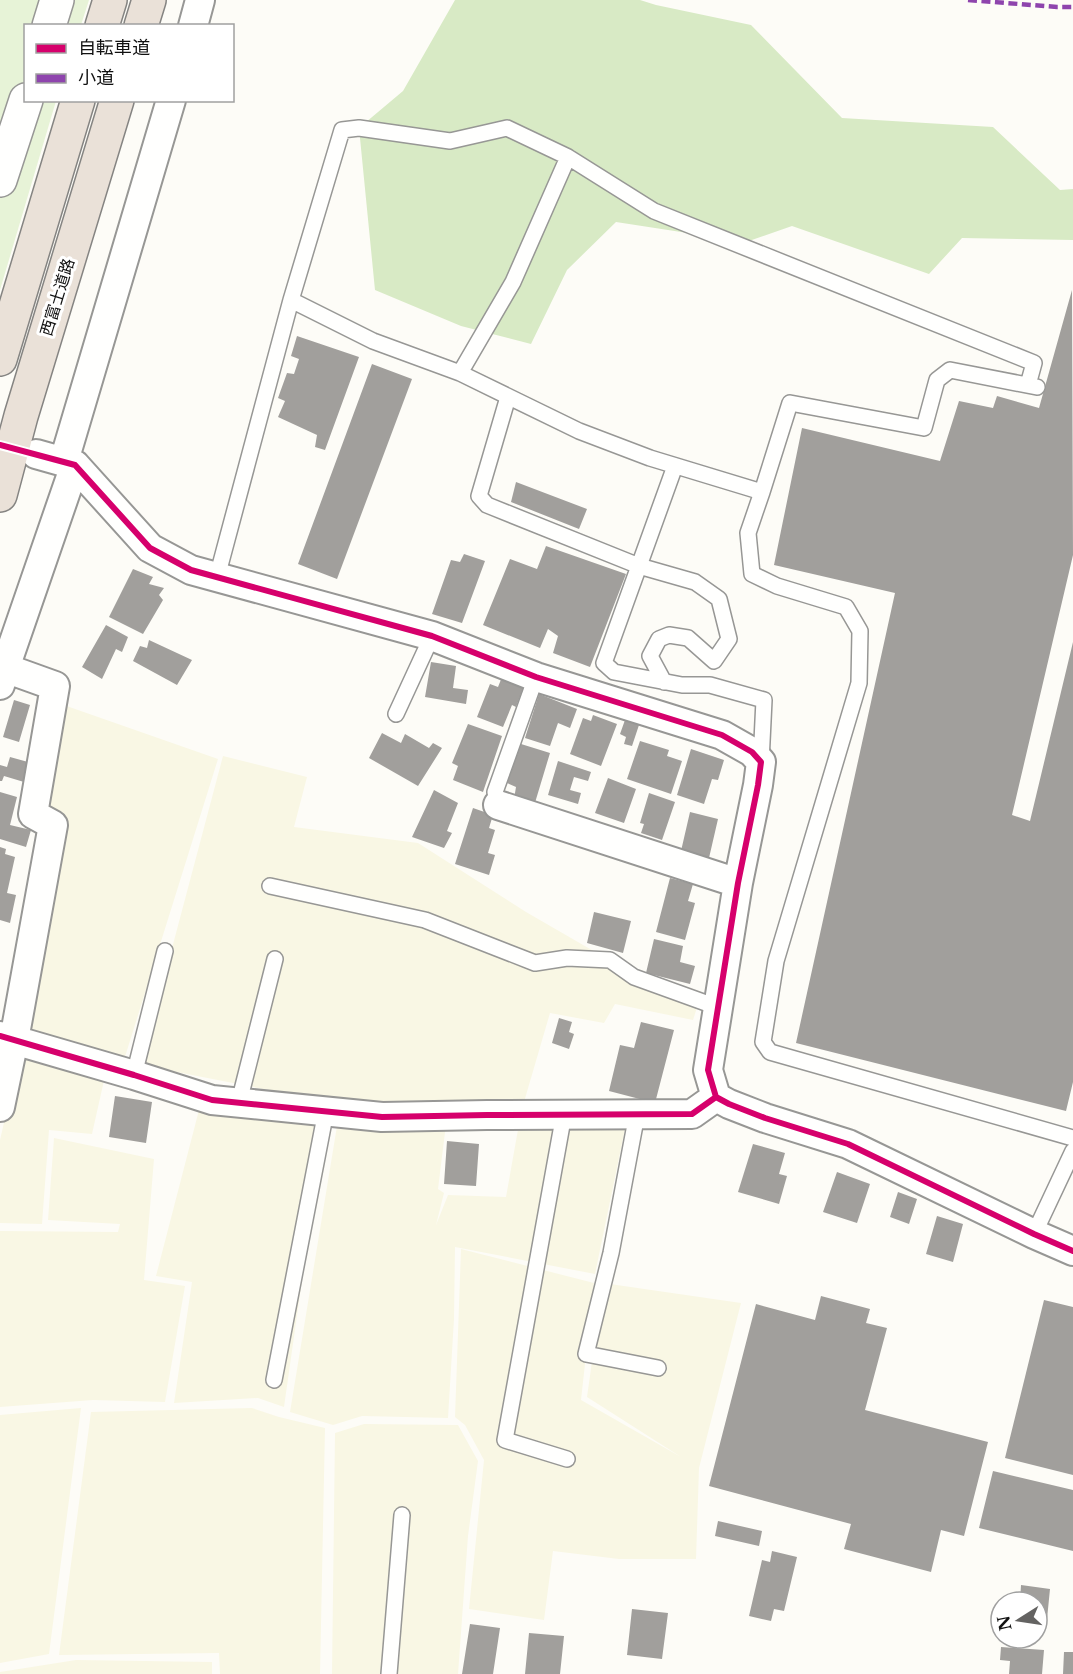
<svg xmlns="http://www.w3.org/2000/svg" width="1073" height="1674" font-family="'Libre Baskerville','Noto Sans JP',serif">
  <rect width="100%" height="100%" fill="#fdfcf7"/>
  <!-- farmland -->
  <path fill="#f9f7e4" d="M58 703 218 759 124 1060 27 1033 38 813Z
    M223 756 307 777 294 827 418 843 526 912 616 964 702 992 693 1020 615 1004 604 1023 550 1013 524 1102 408 1104 324 1101 141 1065Z
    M20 1053 105 1076 92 1134 49 1130 42 1224 0 1223V1140Z
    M199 1110 326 1111 284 1407 258 1398 174 1403 192 1282 156 1276Z
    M447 1116 438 1189 444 1193 436 1225 448 1195 506 1197 519 1124H626L595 1274 455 1247 454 1319 448 1418 362 1416 333 1425 290 1412 338 1120Z
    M54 1138 154 1159 144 1280 185 1286 165 1402 93 1400 0 1407V1231L118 1232 120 1224 48 1220Z
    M461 1249 594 1283 581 1400 681 1457 587 1397 603 1283 741 1303 699 1468 696 1559H619L553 1551 544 1620 469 1609 484 1460 465 1425 455 1417Z
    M81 1408 49 1654 0 1663V1415Z
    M252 1408 279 1417 325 1428 320 1674H220L219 1653 59 1655 91 1412Z
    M364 1424 458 1425 478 1461 468 1536 458 1674H332L335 1433Z
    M76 1660 212 1662V1674H0V1672Z"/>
  <!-- green -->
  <path fill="#e7f3d7" d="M0 0H89L81 25 26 26V100L56 101 0 290Z"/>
  <!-- forest -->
  <path fill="#d8eac5" d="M455 0H640L656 5 751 25 842 118 993 127 1060 190 1073 189V240L962 238 929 274 792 226 746 242 616 222 567 270 531 344 461 326 375 290 359 128 403 91Z"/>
  <!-- building -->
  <path fill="#a19f9c" d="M1072 290 1073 555 1012 815 1030 821 1073 642V1082L1066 1111 796 1043 895 593 774 565 802 428 940 461 959 401 993 408 997 396 1039 408Z
    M297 336 359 357 325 450 315 447 317 435 278 417 285 401 278 398 287 373 294 374 299 359 291 356Z
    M372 364 412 379 337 579 298 564Z
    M516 482 587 509 579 529 511 502Z
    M546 546 626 574 590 667 553 653 558 636 548 629 540 648 483 625 510 559 537 569Z
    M464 554 485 561 462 623 432 614 451 560 460 562Z
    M133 569 153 577 149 584 164 588 159 595 163 600 143 634 109 617Z
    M106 625 128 637 122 652 116 649 102 679 82 667Z
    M149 640 192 660 177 685 133 661 140 646 147 648Z
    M431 662 456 666 453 688 468 690 466 704 425 697Z
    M502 677 524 686 516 707 512 705 503 727 477 717 490 684 498 687Z
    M539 694 577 709 570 728 558 723 550 746 525 738Z
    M14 700 30 705 19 742 3 737Z
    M593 715 617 724 601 766 570 754 583 718 591 721Z
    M625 720 639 725 632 746 624 744 626 737 620 734Z
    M468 724 502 736 483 792 453 780 458 766 452 763Z
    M382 733 401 743 405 734 429 748 433 743 442 748 418 786 369 758Z
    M640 741 669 750 667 756 682 761 671 794 627 779Z
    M521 744 550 753 534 806 514 799 516 787 507 783Z
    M691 749 724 760 718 780 712 779 704 804 677 795Z
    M10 757 28 762 24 782 4 776 2 781H0V765L7 767Z
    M558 761 591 772 588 781 574 777 570 790 581 793 578 804 548 795Z
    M608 778 636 789 624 823 595 813Z
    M434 790 458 803 447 831 452 833 444 848 412 837Z
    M0 792 17 797 10 825 31 830 26 847 0 839Z
    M649 793 675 802 662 840 641 833 644 824 640 823Z
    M473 808 493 815 489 828 495 830 488 853 495 855 489 875 455 864Z
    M690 812 718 819 709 858 681 851Z
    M0 847 6 849 5 854 15 857 7 893 16 895 10 923 0 920Z
    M670 878 693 884 688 901 695 903 685 940 656 932Z
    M594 912 631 921 623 953 587 943Z
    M654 939 683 946 680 962 695 966 690 984 646 973Z
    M559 1018 572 1022 569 1032 574 1034 569 1049 552 1043Z
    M641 1022 674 1030 655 1103 609 1091 620 1045 634 1048Z
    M115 1096 152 1102 146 1143 109 1137Z
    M447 1141 479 1144 476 1186 444 1184Z
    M753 1144 785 1153 779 1174 787 1176 779 1204 738 1192Z
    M837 1172 870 1184 857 1223 823 1212Z
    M898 1192 917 1199 909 1224 890 1217Z
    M937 1216 963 1224 953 1262 926 1254Z
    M821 1296 870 1309 866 1323 887 1328 865 1410 988 1442 964 1536 941 1530 931 1572 844 1549 851 1524 709 1486 756 1304 815 1320Z
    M1044 1300 1073 1307V1475L1005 1458Z
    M993 1471 1073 1490V1551L979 1528Z
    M718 1521 762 1531 759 1546 715 1536Z
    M772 1551 797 1557 784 1611 774 1609 771 1621 749 1616 762 1560 770 1562Z
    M1021 1585 1050 1589 1047 1619 1037 1618V1602H1020Z
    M632 1609 668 1613 662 1659 627 1655Z
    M470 1624 500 1628 493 1674H462Z
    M529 1633 564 1636 560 1674H525Z
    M1001 1647 1044 1650 1042 1674H1009L1010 1661 1000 1660Z
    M1064 1652H1073V1674H1063Z"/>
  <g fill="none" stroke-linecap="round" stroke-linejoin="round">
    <defs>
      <path id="service" d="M568 157 654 211 1034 363 1028 385
        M291 300 373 341 460 373 579 431 650 458 762 492
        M1037 387 950 370 937 380 924 428 790 403 762 492 748 533 752 574 777 586 846 607 860 631 859 683 776 961 763 1042 770 1052 1073 1138
        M508 397 479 496 487 505 639 566 695 582 719 599 729 639 714 661 688 638 669 635 659 639 650 656 664 682
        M675 466 604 663 614 672 682 685H710L764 700 761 762
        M217 577 291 300 342 130 359 128 450 141 507 128 568 157 513 282 460 373
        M396 714 432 636
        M498 805 495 792 536 677
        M270 886 425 920 535 963 567 958 610 960 634 977 717 1007
        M134 1075 165 951
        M239 1102 275 959
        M564 1114 505 1440 567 1459
        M637 1114 611 1253 586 1354 658 1368
        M1034 1234 1073 1151
        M274 1380 326 1111
        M389 1674 402 1515"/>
      <path id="minor" d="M193 26 200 0
        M36 454 75 465 150 548 191 570 432 636 536 677 722 735 752 752 761 762 758 785 738 883 708 1070 716 1097 729 1104 765 1118 848 1144 1034 1234 1073 1251
        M64 461 171 100
        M0 685 5 668 75 465
        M498 805 738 883
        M0 1036 134 1075 212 1100 382 1117 487 1115 692 1114 716 1097
        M0 1107 14 1040 53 825 33 814 55 686 5 668"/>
      <path id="tertiary" d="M49 26 57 0
        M0 180 26 100"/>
      <path id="motorway" d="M102 26 110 0
        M141 26 149 0
        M0 359 78 100
        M0 495 21 416 117 100"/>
    </defs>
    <!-- service casing -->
    <use href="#service" stroke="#979795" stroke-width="18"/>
    <!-- minor casing -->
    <use href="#minor" stroke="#979795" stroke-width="32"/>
    <!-- tertiary casing -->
    <use href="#tertiary" stroke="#979795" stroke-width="36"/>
    <!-- motorway casing -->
    <use href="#motorway" stroke="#858482" stroke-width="36"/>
    <!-- service -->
    <use href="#service" stroke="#fffffe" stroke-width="15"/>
    <!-- minor -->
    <use href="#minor" stroke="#fffffe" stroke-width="28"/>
    <!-- tertiary -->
    <use href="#tertiary" stroke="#fffffe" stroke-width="33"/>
    <!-- motorway -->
    <use href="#motorway" stroke="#eae1d8" stroke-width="33"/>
    <!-- quiet -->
    <path stroke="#8e44ad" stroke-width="4.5" stroke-dasharray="9 4.5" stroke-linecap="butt" d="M968 0 1057 7H1073"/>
    <defs>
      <path id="cycleway" d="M0 445 75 465 150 548 191 570 432 636 536 677 722 735 752 752 761 762 758 785 738 883 708 1070 716 1097 729 1104 765 1118 848 1144 1034 1234 1073 1251
        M0 1036 134 1075 212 1100 382 1117 487 1115 692 1114 716 1097"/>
    </defs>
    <!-- cycleway casing -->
    <use href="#cycleway" stroke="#fff" stroke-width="10"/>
    <!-- cycleway -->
    <use href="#cycleway" stroke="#d6006c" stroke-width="6"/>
  </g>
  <g text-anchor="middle" stroke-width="6" stroke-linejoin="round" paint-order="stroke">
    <!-- street labels -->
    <g font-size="16" fill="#111" stroke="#fff">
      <text transform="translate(57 297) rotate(-73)" y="6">西富士道路</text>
    </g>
  </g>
  <!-- legend -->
  <rect x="24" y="24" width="210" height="78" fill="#ffffff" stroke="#a0a0a0" stroke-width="1.5"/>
  <rect x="36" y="44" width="30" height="9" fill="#d6006c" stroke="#a0a0a0" stroke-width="1.5"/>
  <text x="78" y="54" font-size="18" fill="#111111">自転車道</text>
  <rect x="36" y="74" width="30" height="9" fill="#8e44ad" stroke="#a0a0a0" stroke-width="1.5"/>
  <text x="78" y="84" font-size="18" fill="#111111">小道</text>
  <!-- north arrow -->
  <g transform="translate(1019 1620) rotate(258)"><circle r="28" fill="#ffffff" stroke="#a0a0a0" stroke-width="1.5"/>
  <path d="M0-4.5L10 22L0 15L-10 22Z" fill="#646362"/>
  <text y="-9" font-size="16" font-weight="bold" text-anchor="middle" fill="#111111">N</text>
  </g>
</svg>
